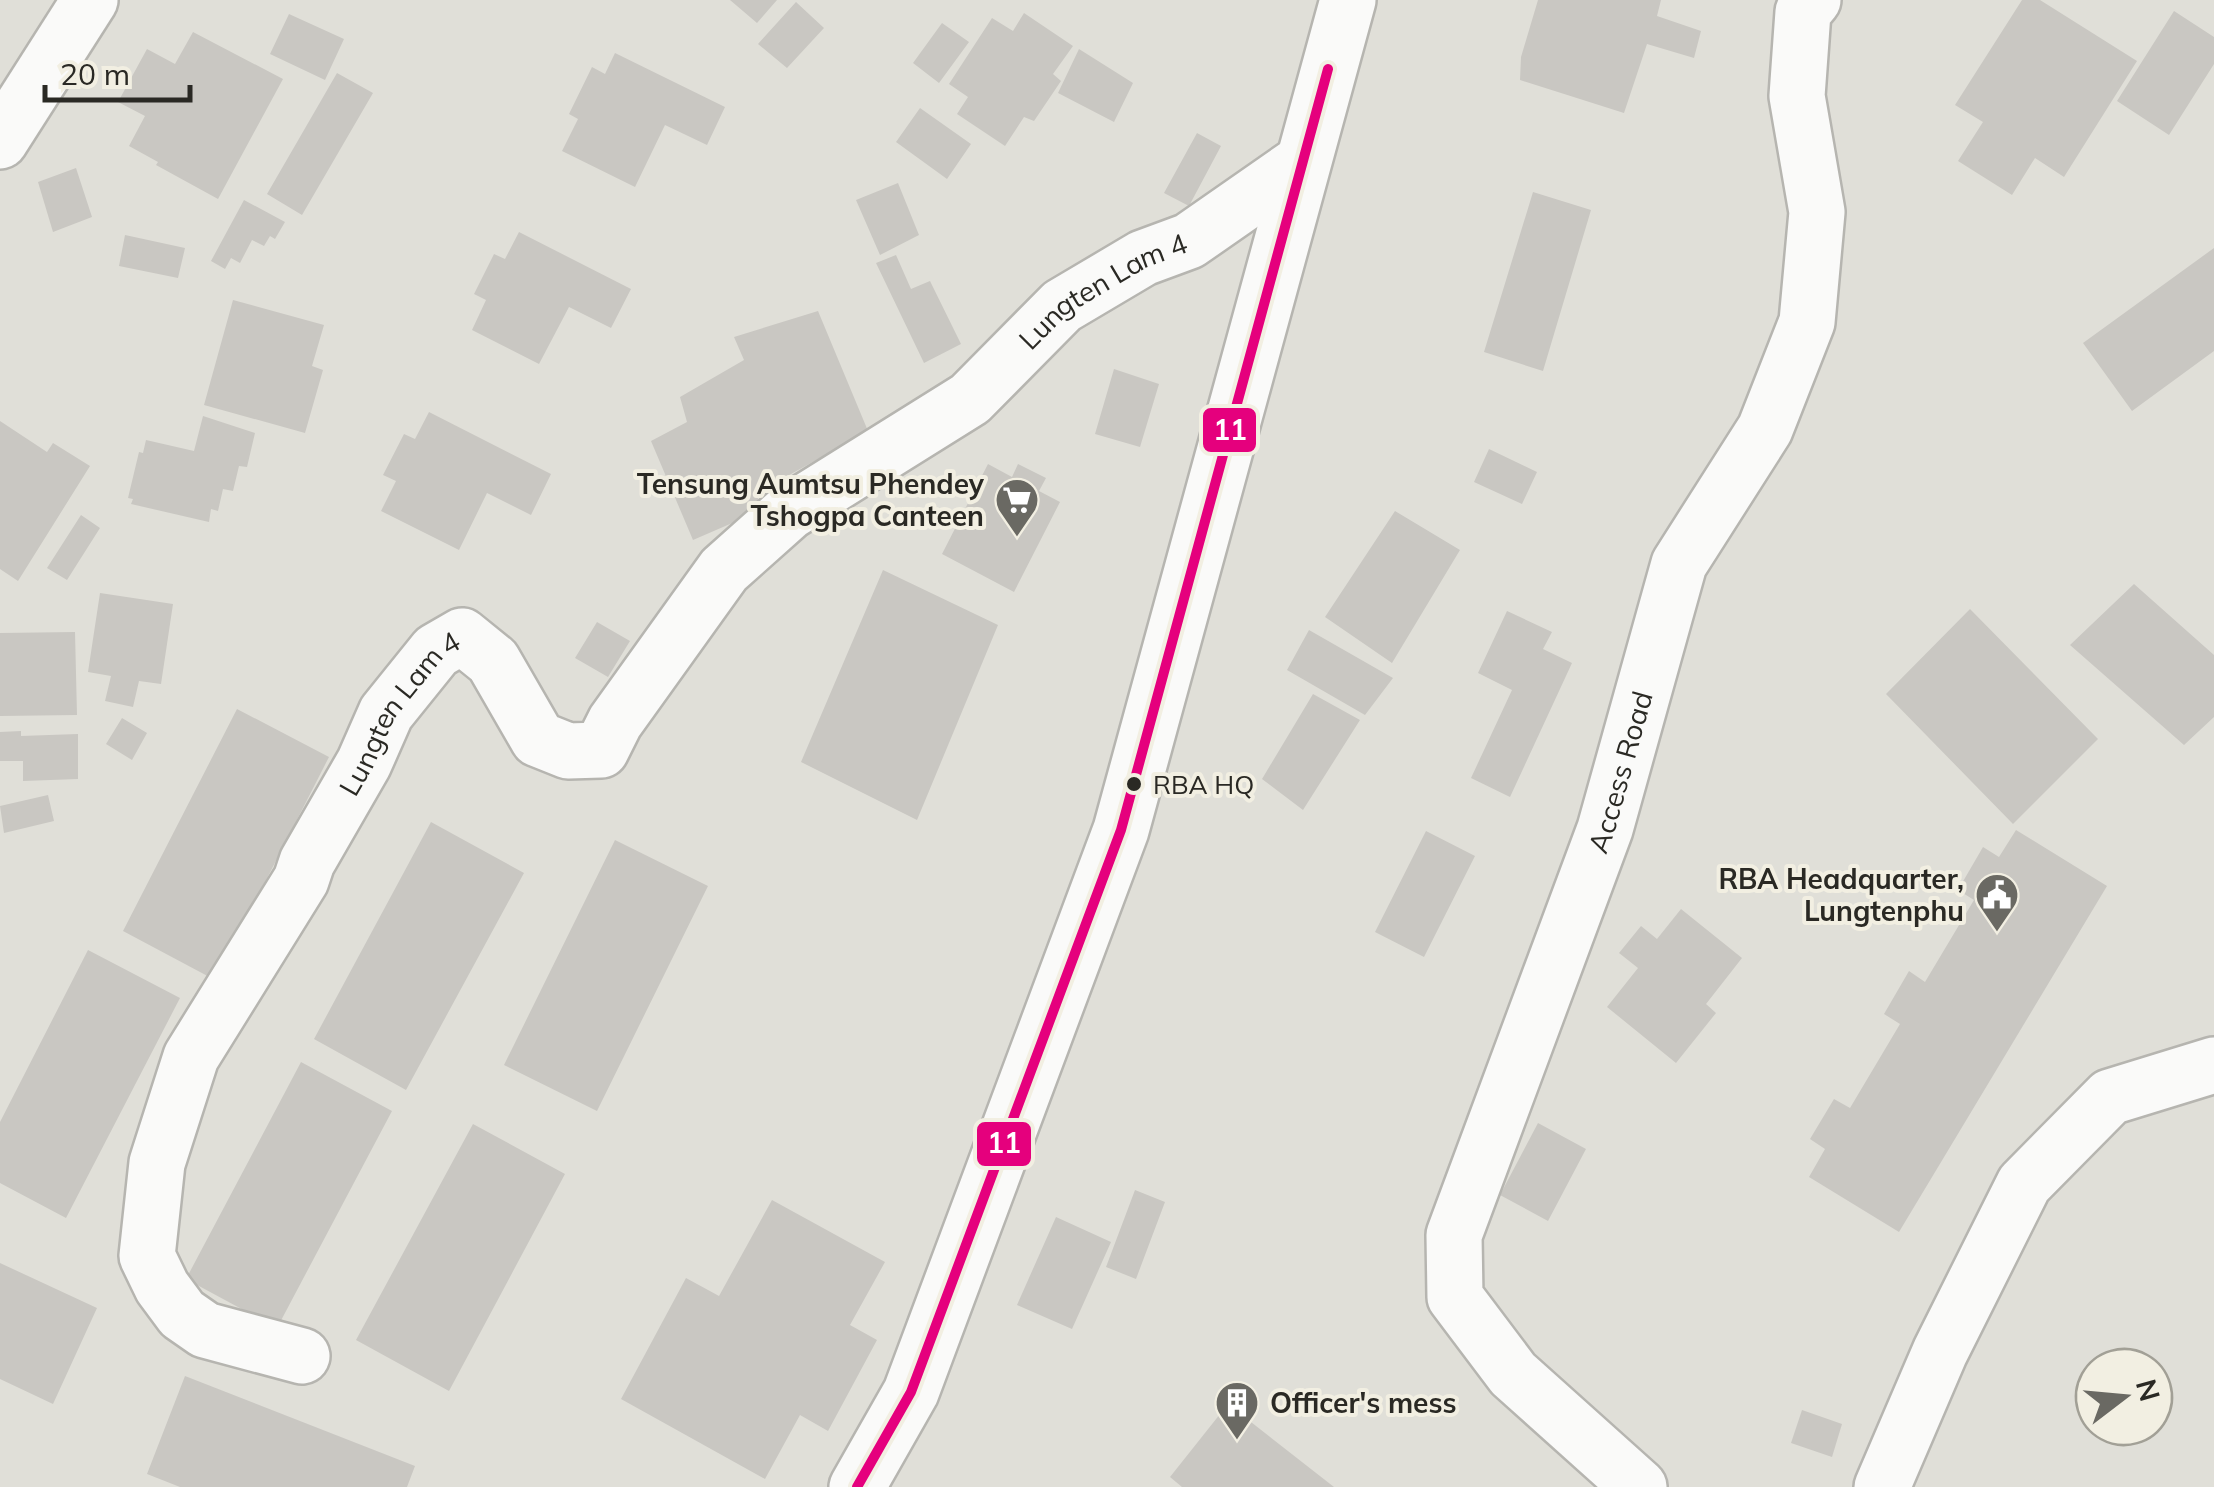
<svg xmlns="http://www.w3.org/2000/svg" width="2214" height="1487" font-family="Mulish,sans-serif">
  <rect width="100%" height="100%" fill="#e0dfd8"/>
  <!-- building -->
  <path fill="#c9c7c2" d="M730 0H777L757 23Z
    M1538 0H1661L1657 16 1701 31 1694 58 1647 44 1624 113 1520 80 1521 57Z
    M2022 0H2040L2137 61 2064 177 2035 158 2012 195 1958 161 1983 122 1955 105Z
    M796 2 824 28 787 68 758 44Z
    M2174 11 2214 37V64L2169 135 2117 101Z
    M1024 13 1073 46 1053 74 1061 81 1034 121 1024 117 1005 146 957 114 968 97 949 84 992 18 1013 31Z
    M289 14 344 39 325 80 270 54Z
    M942 23 969 42 939 83 913 63Z
    M193 32 283 79 218 199 156 165 158 162 129 146 145 116 118 102 147 49 175 64Z
    M1079 49 1133 83 1114 122 1058 93Z
    M615 53 725 107 707 145 665 125 635 187 562 151 578 119 569 114 592 67 605 74Z
    M337 73 373 93 302 215 267 194Z
    M920 108 971 144 947 179 896 142Z
    M1197 133 1221 146 1189 206 1164 193Z
    M76 168 92 217 53 232 38 182Z
    M898 183 919 235 880 255 856 200Z
    M1533 192 1591 210 1543 371 1484 352Z
    M244 200 285 222 275 239 270 236 264 246 252 240 240 263 231 258 225 269 211 261Z
    M519 232 631 289 611 328 569 307 539 364 472 330 486 300 474 294 494 254 505 259Z
    M125 235 185 248 178 278 119 266Z
    M2214 248V351L2132 411 2083 343Z
    M896 255 911 289 930 281 961 344 924 363 876 263Z
    M233 300 324 325 312 366 323 370 305 433 204 405Z
    M818 311 868 431 757 493 760 511 693 540 651 441 687 422 680 397 744 360 734 337Z
    M1114 369 1159 384 1140 447 1095 434Z
    M429 412 551 474 531 515 487 493 459 550 381 511 396 481 383 475 404 434 415 439Z
    M203 416 255 433 247 467 239 466 233 491 223 489 218 511 211 509 209 522 131 504 133 499 128 498 139 452 143 453 146 440 194 451Z
    M0 421 47 452 53 443 90 466 18 581 0 569Z
    M1489 449 1537 472 1522 504 1474 482Z
    M988 464 1012 477 1018 464 1046 478 1039 491 1060 502 1014 592 942 554Z
    M1395 511 1460 550 1392 663 1325 617Z
    M81 515 100 528 67 580 47 568Z
    M883 570 998 625 917 820 801 762Z
    M2134 584 2214 655V717L2184 745 2070 645Z
    M100 593 173 604 161 684 139 681 133 707 105 701 111 676 88 672Z
    M1970 609 2098 739 2013 824 1886 694Z
    M1507 611 1552 632 1543 649 1572 663 1510 797 1471 778 1512 690 1478 673Z
    M597 622 630 641 608 677 575 658Z
    M1309 630 1393 678 1365 715 1287 670Z
    M75 632 77 715 0 716V633Z
    M1313 694 1360 720 1303 810 1262 779Z
    M237 709 329 757 215 980 123 931Z
    M122 718 147 733 132 760 106 744Z
    M21 731V736L78 734V779L23 781V761H0V732Z
    M48 795 54 821 4 833 0 806Z
    M431 822 524 873 406 1090 314 1039Z
    M2016 830 2107 886 1899 1232 1809 1177 1825 1149 1810 1139 1834 1099 1850 1108 1900 1024 1884 1014 1909 971 1925 982 1974 900 1958 890 1983 847 1999 857Z
    M1426 831 1475 856 1424 957 1375 932Z
    M615 840 708 886 597 1111 504 1065Z
    M1681 909 1742 958 1706 1004 1716 1013 1676 1063 1607 1007 1638 968 1619 953 1641 926 1657 939Z
    M88 950 180 998 66 1218 0 1183V1122Z
    M301 1062 392 1111 277 1328 186 1279Z
    M1538 1123 1586 1149 1548 1221 1500 1195Z
    M473 1124 565 1174 449 1391 356 1340Z
    M1135 1190 1165 1202 1136 1279 1106 1267Z
    M772 1200 885 1262 850 1325 877 1340 828 1431 800 1415 765 1479 621 1399 686 1278 719 1296Z
    M1056 1217 1111 1242 1072 1329 1017 1305Z
    M0 1263 97 1308 53 1404 0 1379Z
    M185 1376 415 1466 407 1487H180L147 1474Z
    M1228 1404 1334 1487H1182L1170 1477Z
    M1802 1410 1842 1424 1832 1457 1791 1443Z"/>
  <g fill="none" stroke-linecap="round" stroke-linejoin="round">
    <defs>
      <g id="minor">
        <path d="M0 141 90 0"/>
        <path id="s1" d="M302 1356 205 1330 182 1314 162 1287 147 1256 157 1163 191 1057 301 880 307 862 364 763 386 713 436 651 462 636 493 661 538 739 568 751 601 750 615 722 724 570 789 512 970 399 1062 306 1143 258 1189 241 1301 163"/>
        <path id="s2" d="M1639 1487 1513 1374 1455 1297 1454 1235 1605 829 1679 564 1765 429 1807 322 1817 212 1797 96 1803 12 1813 0"/>
        <path d="M1882 1487 1940 1352 2024 1184 2110 1097 2214 1065"/>
      </g>
      <path id="major" d="M857 1487 911 1392 1121 830 1348 0"/>
    </defs>
    <!-- minor casing -->
    <use href="#minor" stroke="#b6b5b0" stroke-width="60"/>
    <!-- major casing -->
    <use href="#major" stroke="#b6b5b0" stroke-width="60"/>
    <!-- minor -->
    <use href="#minor" stroke="#fafaf9" stroke-width="55"/>
    <!-- major -->
    <use href="#major" stroke="#fafaf9" stroke-width="55"/>
    <defs>
      <path id="bus-1" d="M857 1487 911 1392 1121 830 1328 69"/>
    </defs>
    <!-- bus-1 casing -->
    <use href="#bus-1" stroke="#f2efe2" stroke-width="18"/>
    <!-- bus-1 -->
    <use href="#bus-1" stroke="#e5007d" stroke-width="10"/>
  </g>
  <!-- icons -->
  <defs>
    <symbol id="supermarket-pin" viewBox="-11 -11 22 30"><path d="M0 17L-7.5 6A9.5 9.5 0 1 1 7.5 6Z" fill="#6a6963" stroke="#f2efe2"/><path d="M-6-5.5h2.5l.6 2H6L4.5 2H-2.5L-4.4-4H-6ZM-1.5 3.2a1.3 1.3 0 1 0 .1 0ZM3 3.2a1.3 1.3 0 1 0 .1 0Z" fill="#fff"/></symbol>
    <symbol id="civic-pin" viewBox="-11 -11 22 30"><path d="M0 17L-7.5 6A9.5 9.5 0 1 1 7.5 6Z" fill="#6a6963" stroke="#f2efe2"/><path d="M-.6-6.5H3V-4.5H.6V-3L4-1V1h2V6H-6V1h2V-1L-.6-3ZM-1.2 2.5V6h2.4V2.5Z" fill="#fff"/></symbol>
    <symbol id="building-pin" viewBox="-11 -11 22 30"><path d="M0 17L-7.5 6A9.5 9.5 0 1 1 7.5 6Z" fill="#6a6963" stroke="#f2efe2"/><path d="M-4-6H4V6H1V3H-1V6H-4ZM-2.5-4.3h1.7v1.8h-1.7ZM.8-4.3h1.7v1.8H.8ZM-2.5-1h1.7V.8h-1.7ZM.8-1h1.7V.8H.8Z" fill="#fff"/></symbol>
  </defs>
  <g fill-rule="evenodd">
    <use href="#supermarket-pin" x="992" y="475" width="50" height="68"/>
    <use href="#civic-pin" x="1972" y="870" width="50" height="68"/>
    <use href="#building-pin" x="1212" y="1378" width="50" height="68"/>
  </g>
  <!-- markers -->
  <circle fill="#2a2924" stroke="#f2efe2" stroke-width="4" cx="1134" cy="784" r="9"/>
  <g text-anchor="middle" stroke-width="8" stroke-linejoin="round" paint-order="stroke">
    <!-- bus labels -->
    <g font-size="26" fill="#2a2924" stroke="#f2efe2" text-anchor="start">
      <text x="1153" y="794">RBA HQ</text>
    </g>
    <!-- street labels -->
    <g font-size="28" fill="#2a2924" stroke="#f2efe2">
      <text dy="10" stroke="none"><textPath href="#s1" startOffset="1795">Lungten Lam 4</textPath></text>
      <text dy="10" stroke="none"><textPath href="#s1" startOffset="805">Lungten Lam 4</textPath></text>
      <text dy="10" stroke="none"><textPath href="#s2" startOffset="820">Access Road</textPath></text>
    </g>
    <!-- poi labels -->
    <g font-size="28" font-weight="bold" fill="#2a2924" stroke="#f2efe2" text-anchor="end">
      <text x="984" y="494">Tensung Aumtsu Phendey<tspan x="984" dy="32">Tshogpa Canteen</tspan></text>
      <text x="1964" y="889">RBA Headquarter,<tspan x="1964" dy="32">Lungtenphu</tspan></text>
      <text x="1270" y="1413" text-anchor="start">Officer's mess</text>
    </g>
  </g>
  <g stroke="#f2efe2" stroke-width="4">
    <rect x="1201" y="406" width="57" height="48" rx="10" fill="#e5007d"/>
    <rect x="975" y="1120" width="58" height="48" rx="10" fill="#e5007d"/>
  </g>
  <g font-size="28" text-anchor="middle" font-weight="bold" fill="#fff">
    <text x="1230" y="440">11</text>
    <text x="1004" y="1153">11</text>
  </g>
  <!-- north arrow -->
  <g transform="translate(2124 1397) rotate(74)"><circle r="48" fill="#f2efe2" stroke="#a2a096" stroke-width="2.5"/>
  <path d="M0-8L18 38L0 25L-18 38Z" fill="#6a6963"/>
  <text y="-15" font-size="28" font-weight="bold" text-anchor="middle" fill="#2a2924">N</text>
  </g>
  <!-- scale -->
  <path d="M45 85v15h145v-15" fill="none" stroke="#2a2924" stroke-width="5"/>
  <text x="60" y="85" font-size="30" fill="#2a2924" stroke="#f2efe2" stroke-width="8" paint-order="stroke">20 m</text>
</svg>
